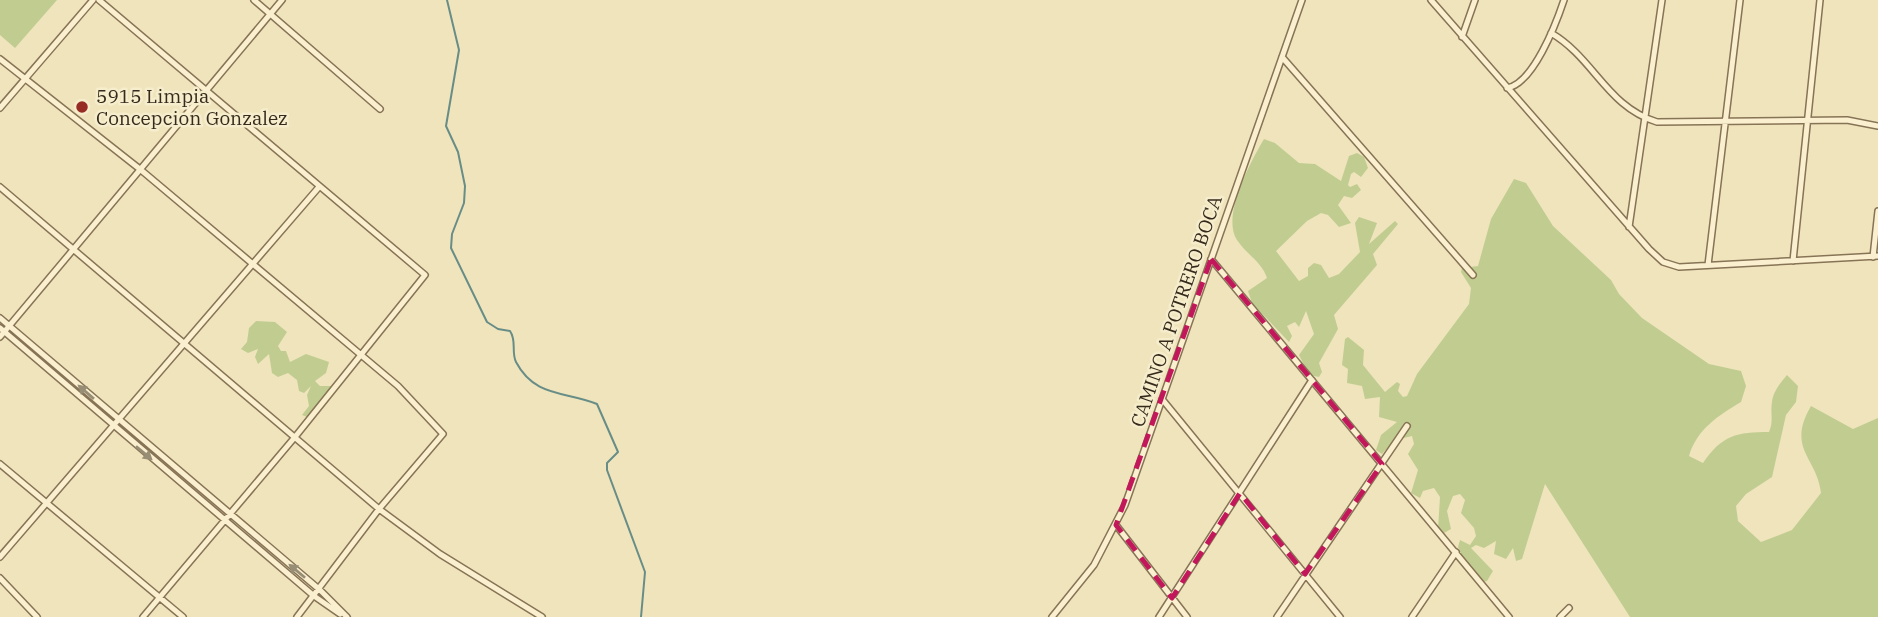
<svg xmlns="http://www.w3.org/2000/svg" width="1878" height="617" font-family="'IBM Plex Serif',serif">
  <rect width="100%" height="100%" fill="#efe4bc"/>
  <!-- green -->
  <path fill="#c1cd90" d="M0 0H57L15 48 0 35Z
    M1264 139 1275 143 1299 163 1315 164 1341 181 1349 156 1357 153 1364 157 1368 168 1361 177 1354 172 1351 174 1348 185 1350 187 1357 184 1361 190 1352 198 1344 196 1338 205 1351 223 1339 227 1328 215 1321 213 1307 221 1276 251 1299 281 1308 276V268L1314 263 1321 265 1329 278 1339 274 1360 252 1355 223 1359 217 1377 223 1369 244 1395 221 1398 224 1373 254 1377 265 1334 315 1338 329 1319 363 1322 372 1319 377 1309 375 1299 355 1314 334 1306 311 1299 327 1295 322 1287 326 1292 336 1289 342 1252 303 1248 291 1267 278C1262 262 1246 254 1237 240 1221 216 1251 161 1264 139Z
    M1514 179 1526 183 1553 226 1611 280 1619 294 1642 318 1709 364 1741 371 1746 386 1741 402C1718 416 1697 429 1689 456L1703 463C1722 435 1737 432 1769 432 1774 420 1770 414 1772 402 1773 392 1781 382 1787 375L1798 386 1796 402 1786 415 1772 477 1746 494 1736 506 1738 521 1761 542 1792 530 1821 493C1817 457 1786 449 1811 406L1853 429 1878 418V617H1630L1545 484 1522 559 1516 561 1513 548 1506 559 1494 554 1496 541 1484 548 1476 545 1471 548 1493 571 1487 581 1483 582 1464 561 1458 547 1460 540 1470 545 1476 536 1474 528 1461 513 1465 500 1460 494 1453 496 1447 511 1451 529 1444 533 1438 529 1440 497 1434 488 1423 491 1420 498 1411 493 1418 470 1408 454 1414 444 1412 436 1395 440 1382 454 1376 450 1381 435 1397 422 1379 417 1380 397 1365 399 1362 386 1347 383 1348 369 1342 365 1345 339 1348 337 1364 350 1363 365 1385 392 1397 382 1400 384 1398 391 1403 397 1407 396 1417 374 1469 304 1471 288 1461 272 1462 268 1478 266 1491 219Z
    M256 321 275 322 287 332 278 346 281 351H286L290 362 306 354 329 362 326 373 315 381 320 386H331L330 390 307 417 302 415 309 406 307 395 311 386 304 393 299 391 297 380 288 373 278 377 272 373 269 354 258 364 255 357 258 349 248 353 241 349 247 342 249 328Z"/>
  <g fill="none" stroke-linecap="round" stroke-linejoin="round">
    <!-- stream -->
    <path stroke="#688d87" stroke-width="2" d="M447 0 459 50 446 126 458 152 465 186 464 203 452 234 451 248 487 322 498 329 510 331C517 341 511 352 516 362 535 398 566 391 597 404L618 452 607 463V470L645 572 641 617"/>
    <defs>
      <path id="street" d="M99 0 425 275 295 437 143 617
        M254 0 380 109
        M1431 0 1649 249 1663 262 1679 267 1878 256
        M1551 33C1594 58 1607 107 1657 122L1847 120 1878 126
        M1462 37 1475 0
        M1282 57 1473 275
        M0 59 141 170 398 386 443 434 379 509 297 617
        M1507 88C1533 84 1556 24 1564 0
        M0 108 93 0
        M0 187 379 509 440 554 542 617
        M1629 227 1662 0
        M1873 257 1878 211
        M1211 259 1509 617
        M1793 261 1820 0
        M1708 265 1740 0
        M0 318 320 590 347 617
        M0 328 314 596 340 614
        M0 337 282 0
        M1162 399 1340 617
        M0 464 183 617
        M1116 525 1187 617
        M0 557 319 187
        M0 578 37 617
        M1052 617 1094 565 1125 505 1302 0
        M1159 617 1312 380
        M1277 617 1407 426
        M1412 617 1456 552
        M1560 617 1569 608"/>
    </defs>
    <!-- street casing -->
    <use href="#street" stroke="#877355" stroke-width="8"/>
    <!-- street -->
    <use href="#street" stroke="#faf0cf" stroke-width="5"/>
  </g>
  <!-- one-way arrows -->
  <defs><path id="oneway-solid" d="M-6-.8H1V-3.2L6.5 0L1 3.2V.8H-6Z" transform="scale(1.75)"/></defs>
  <g fill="#988d75">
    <use href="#oneway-solid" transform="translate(86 392) rotate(-139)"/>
    <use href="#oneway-solid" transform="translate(144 453) rotate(40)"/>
    <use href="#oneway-solid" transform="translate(297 571) rotate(-140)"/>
  </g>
  <!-- marked area -->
  <path fill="none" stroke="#c2185b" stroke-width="5" stroke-dasharray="14 9" stroke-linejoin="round" d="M1211 259 1382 464 1305 574 1240 493 1172 598 1116 525Z"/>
  <!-- markers -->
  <circle fill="#972c24" stroke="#f6edcc" stroke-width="2.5" cx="82" cy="107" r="7"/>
  <g text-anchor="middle" stroke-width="5" stroke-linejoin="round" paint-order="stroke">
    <!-- poi labels -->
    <g font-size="19" fill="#352a1b" stroke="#f6edcc" text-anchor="start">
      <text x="96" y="103">5915 Limpia<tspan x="96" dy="22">Concepcion Gonzalez</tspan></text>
    </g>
    <!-- street labels -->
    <g font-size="19" fill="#352a1b" stroke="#f6edcc">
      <text transform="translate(1176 311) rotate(-71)" y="7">CAMINO A POTRERO BOCA</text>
    </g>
  </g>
</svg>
